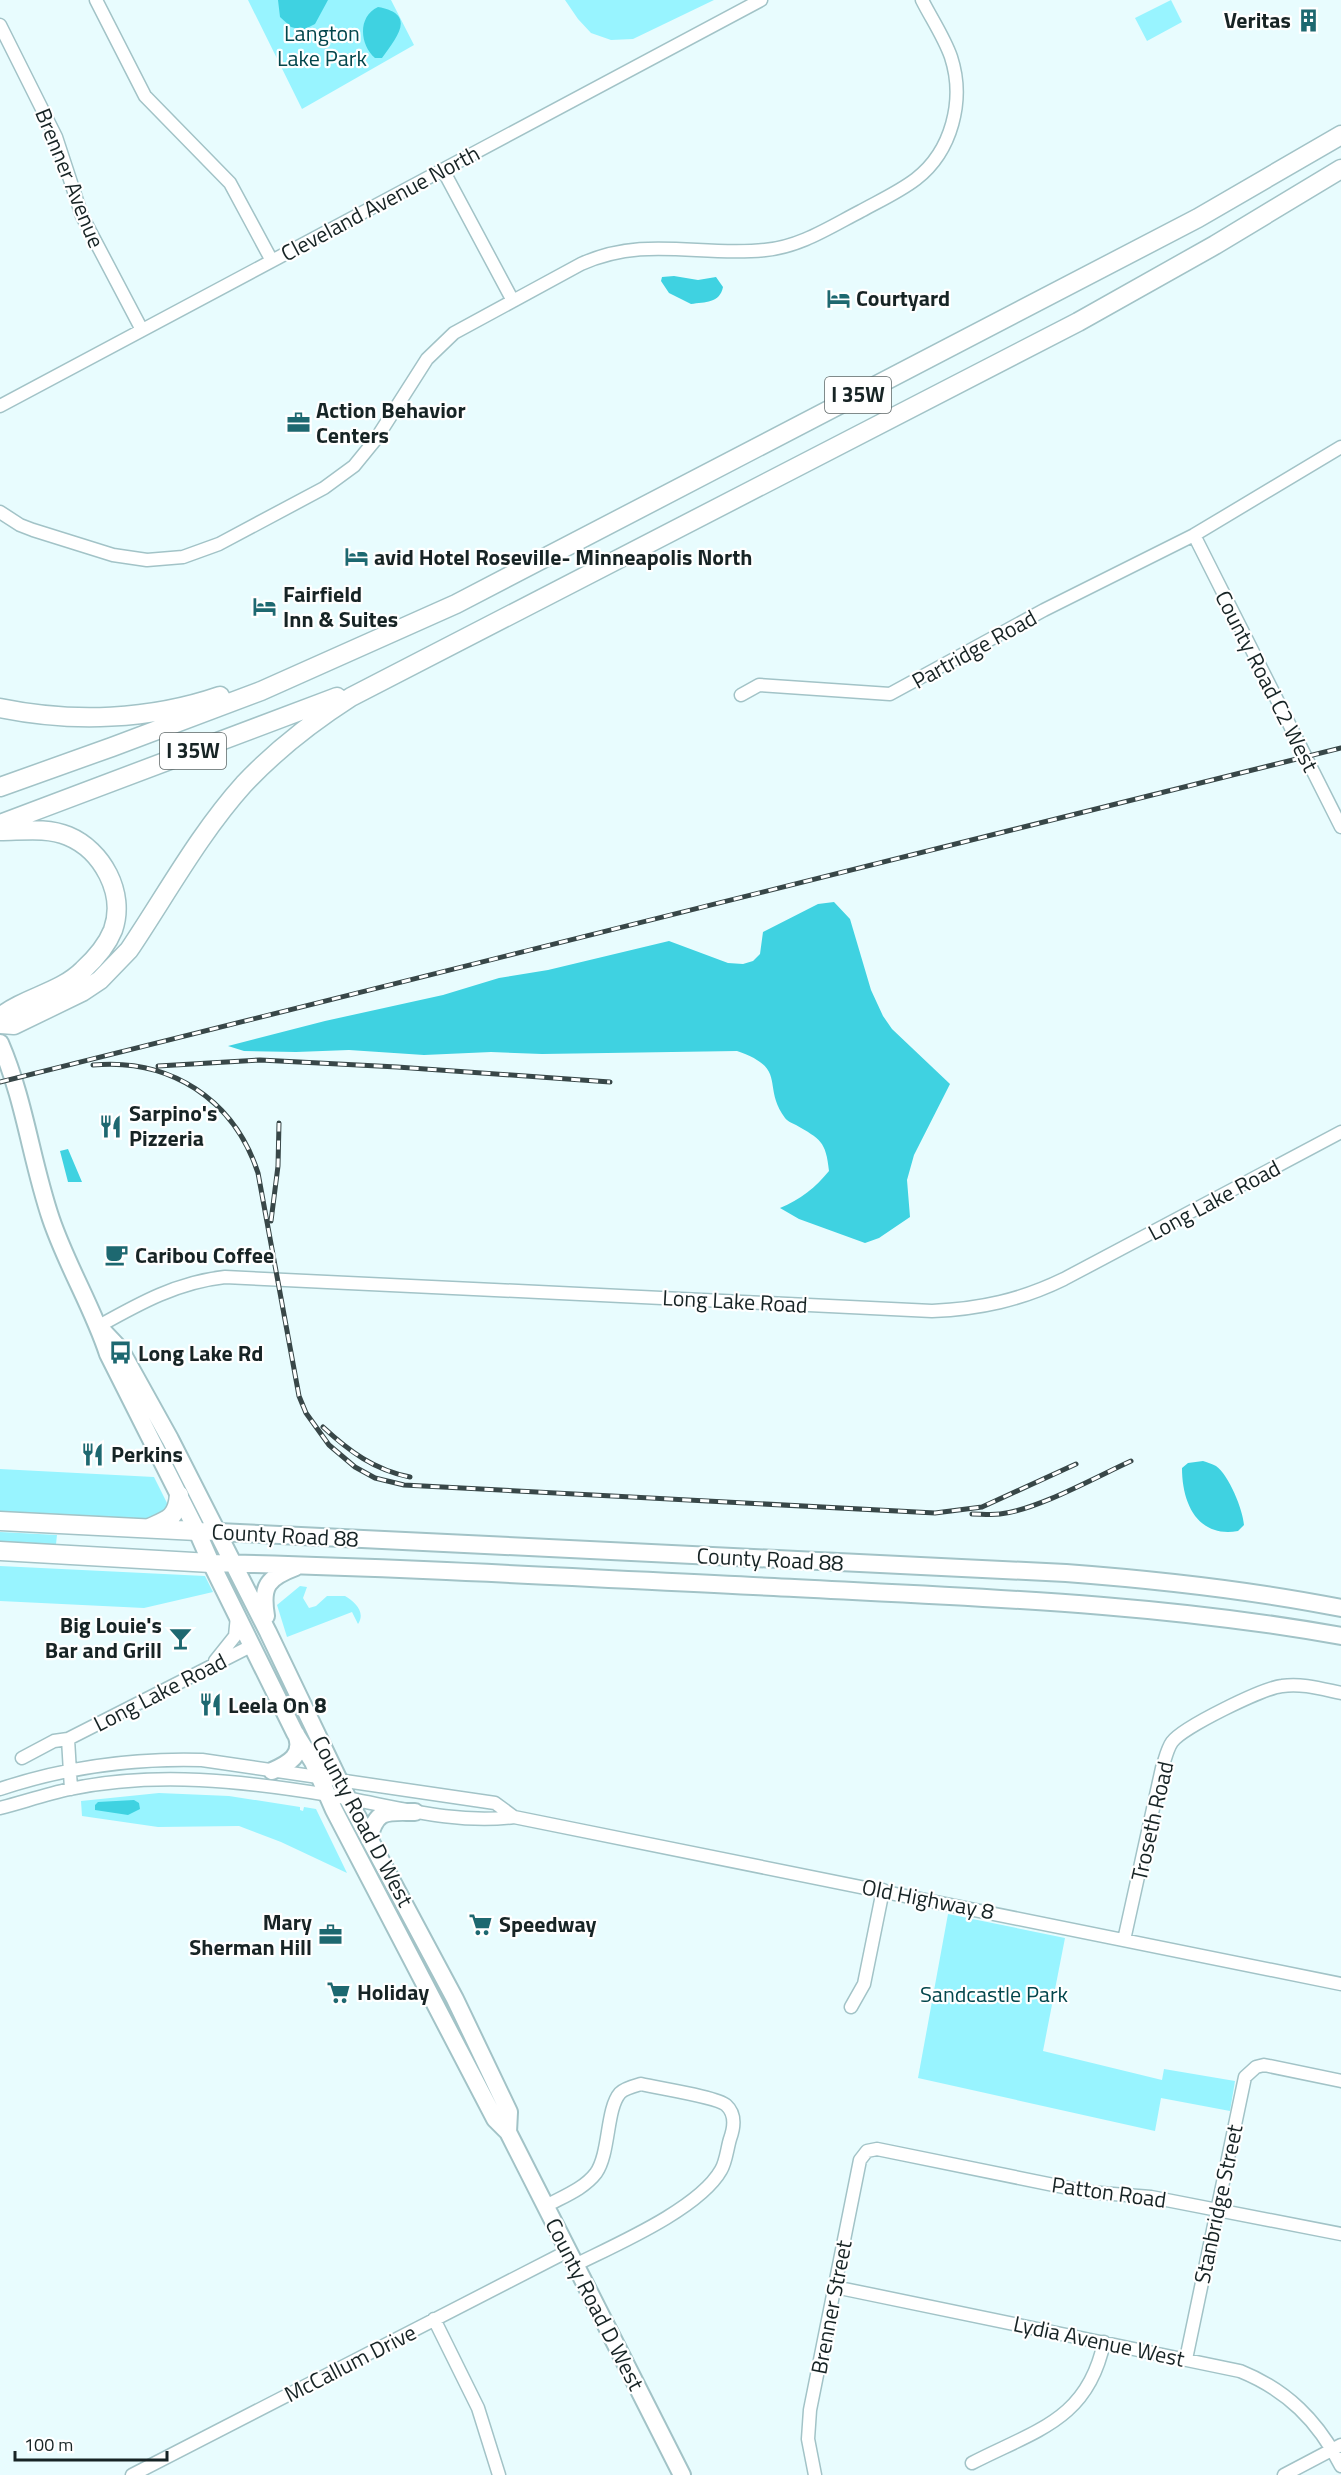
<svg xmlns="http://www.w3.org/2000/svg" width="1341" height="2475" font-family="'Titillium Web',sans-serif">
  <rect width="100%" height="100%" fill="#e8fcfe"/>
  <!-- green -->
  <path fill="#98f4ff" d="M248 0H391L414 45 302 109Z
    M565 0H714L633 39 611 40 591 33 578 19Z
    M1171 0 1182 22 1147 41 1135 18Z
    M0 1469 154 1477 170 1509 155 1520 0 1512Z
    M0 1532 57 1535 56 1544H0Z
    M0 1566 205 1576 213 1592 144 1608 0 1601Z
    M300 1586 307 1587 303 1598 309 1608 316 1606 327 1596H345C355 1602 366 1612 358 1624L352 1612 287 1637 277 1605Z
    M159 1793 229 1796 300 1807V1810L303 1811 304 1807 316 1809 347 1873 281 1842 239 1826 158 1827 82 1816 81 1801Z
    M948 1914 1065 1938 1043 2051 1162 2080 1164 2069 1235 2081 1230 2111 1161 2098 1155 2131 918 2078Z"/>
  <!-- water -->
  <path fill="#3fd2e1" d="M278 0H328L315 24 303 30 291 27 280 17Z
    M378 7C418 14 396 38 382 58H375C360 45 357 17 378 7Z
    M674 276 698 280 716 277 723 287C720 303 705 302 691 304L669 293 661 281 662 277Z
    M834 902 850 919 871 990 883 1016 892 1029 950 1084 914 1155 907 1180 910 1217 879 1238 865 1243 799 1219 780 1208C800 1200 816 1187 829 1171 826 1141 820 1139 796 1125 792 1123 787 1121 785 1118 761 1085 789 1069 737 1051L542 1054 491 1052 424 1055 349 1050 296 1052 244 1051 228 1046 325 1021 443 995 499 978 548 970 669 941 728 963 743 964 753 961 760 954 763 932 818 904Z
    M68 1149 82 1182H68L60 1151Z
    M1203 1461C1207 1462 1212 1464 1216 1466 1229 1475 1243 1510 1244 1525L1238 1531C1198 1538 1182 1504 1182 1468L1188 1463Z
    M134 1800 139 1803 140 1809 128 1815 95 1810V1805L98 1802Z"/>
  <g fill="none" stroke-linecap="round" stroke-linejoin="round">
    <defs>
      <path id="minor" d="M96 0 145 96 230 183 272 261
        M0 25 56 137 82 216 142 330
        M443 170 513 301
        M0 406 761 0
        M0 512 20 525 33 530 113 555 147 560 183 557 219 544 324 488 354 466 376 439 427 359 454 333 581 264C645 235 700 257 765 250 800 247 830 227 861 211 879 201 899 192 916 179 952 151 965 100 951 57 944 37 931 18 922 0
        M1194 535 1341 827
        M741 695 759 685 890 694 1044 610 1194 535 1341 447
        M99 1326C140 1303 178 1282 225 1277L932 1311C980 1309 1021 1300 1064 1279L1341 1132
        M215 1661 235 1636 237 1616
        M22 1758 54 1741 68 1739
        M0 1789C66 1767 133 1758 202 1760L495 1803 514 1817
        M71 1789 68 1739 251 1646
        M0 1808C23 1802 47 1794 70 1789 156 1771 243 1781 329 1795 390 1805 452 1825 514 1817L1341 1984
        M1124 1940 1162 1768C1165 1760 1167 1749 1172 1742 1183 1727 1263 1688 1282 1686 1302 1683 1322 1689 1341 1693
        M851 2007 864 1984 883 1890
        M546 2206C562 2197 584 2189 596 2173 610 2153 606 2109 620 2093 625 2088 634 2086 641 2084 657 2088 717 2097 726 2105 736 2114 734 2128 730 2139 727 2149 726 2162 721 2170 699 2209 615 2245 575 2265
        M835 2287 1240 2371C1287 2390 1318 2421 1341 2466
        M434 2319 478 2408 499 2475
        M1186 2359 1245 2077 1256 2067 1264 2065 1341 2081
        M972 2463C1036 2430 1088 2420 1104 2342
        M132 2475 568 2251
        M815 2475 808 2439 810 2410 860 2160 867 2151 877 2149 1088 2192 1151 2197 1341 2234
        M1284 2475 1341 2445"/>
      <path id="major" d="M0 1043C25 1101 31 1160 51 1219 67 1266 93 1308 108 1354L197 1531 211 1563 295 1733 313 1762 334 1810 495 2119 508 2132 682 2475
        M103 1331 120 1349 170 1439 268 1632 348 1799 455 1999 509 2112 508 2132
        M197 1531 1066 1573C1159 1580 1250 1590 1341 1608
        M211 1563C398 1567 586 1578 774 1587 964 1597 1154 1602 1341 1636
        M266 1616C261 1586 267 1578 296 1567
        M272 1771C288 1764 305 1755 296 1734
        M369 1839C376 1808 387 1812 415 1812"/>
      <path id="highway" d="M0 708C73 723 150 720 220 696
        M0 787 112 747 261 691 456 604 1198 218 1341 135
        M0 824 337 697
        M0 831C22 831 47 827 68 836 102 850 126 893 113 930 107 945 95 959 83 970 60 993 25 997 0 1017
        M0 1024 14 1025 82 992 100 980 129 950C166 895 199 834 244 784 276 750 312 722 351 697L1078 322 1215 245 1341 169
        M0 1521 197 1531
        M149 1528C168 1520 177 1518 179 1495
        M0 1551 211 1563"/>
    </defs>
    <!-- minor casing -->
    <use href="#minor" stroke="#a2c3c7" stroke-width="15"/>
    <!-- major casing -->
    <use href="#major" stroke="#a2c3c7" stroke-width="20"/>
    <!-- highway casing -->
    <use href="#highway" stroke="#a2c3c7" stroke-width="21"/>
    <!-- minor -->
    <use href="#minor" stroke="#fff" stroke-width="12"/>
    <!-- major -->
    <use href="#major" stroke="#fff" stroke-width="16"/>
    <!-- highway -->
    <use href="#highway" stroke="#fff" stroke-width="18"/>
    <defs>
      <path id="rail" d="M93 1065C170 1058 234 1099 258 1173L299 1396 306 1413 329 1445 355 1467 375 1478 404 1485 935 1513 982 1507 1076 1464
        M158 1066 260 1060 397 1067 610 1082
        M0 1082 1341 748
        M271 1221 278 1166 279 1123
        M323 1427C349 1451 374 1470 410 1477
        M972 1514C981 1514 991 1515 1000 1514 1037 1510 1096 1477 1131 1461"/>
    </defs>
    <!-- rail casing -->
    <use href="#rail" stroke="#384748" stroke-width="5"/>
    <!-- rail -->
    <use href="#rail" stroke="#fff" stroke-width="3" stroke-dasharray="9" stroke-linecap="butt"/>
  </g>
  <!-- icons -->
  <defs>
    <symbol id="building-bare" viewBox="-9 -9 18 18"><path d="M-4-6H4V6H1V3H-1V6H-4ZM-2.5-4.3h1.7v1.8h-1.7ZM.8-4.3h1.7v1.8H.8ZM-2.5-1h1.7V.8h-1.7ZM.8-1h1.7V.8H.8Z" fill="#1d6870" stroke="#fff" stroke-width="2.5" paint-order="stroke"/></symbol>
    <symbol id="hotel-bare" viewBox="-9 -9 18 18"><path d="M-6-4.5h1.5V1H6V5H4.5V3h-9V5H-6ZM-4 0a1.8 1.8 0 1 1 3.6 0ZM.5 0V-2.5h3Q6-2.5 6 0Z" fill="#1d6870" stroke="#fff" stroke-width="2.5" paint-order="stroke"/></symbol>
    <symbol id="office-bare" viewBox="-9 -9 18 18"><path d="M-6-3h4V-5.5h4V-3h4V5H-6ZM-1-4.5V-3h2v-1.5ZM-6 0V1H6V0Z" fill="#1d6870" stroke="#fff" stroke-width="2.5" paint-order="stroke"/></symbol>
    <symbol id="restaurant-bare" viewBox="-9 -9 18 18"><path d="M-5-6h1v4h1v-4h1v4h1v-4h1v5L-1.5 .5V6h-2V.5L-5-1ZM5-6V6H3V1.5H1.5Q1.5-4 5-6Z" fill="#1d6870" stroke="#fff" stroke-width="2.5" paint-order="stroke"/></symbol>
    <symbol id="cafe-bare" viewBox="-9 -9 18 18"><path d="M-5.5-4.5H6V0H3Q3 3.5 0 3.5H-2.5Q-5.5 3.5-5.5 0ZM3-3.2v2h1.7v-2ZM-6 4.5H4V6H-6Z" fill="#1d6870" stroke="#fff" stroke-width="2.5" paint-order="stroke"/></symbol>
    <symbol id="bus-bare" viewBox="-9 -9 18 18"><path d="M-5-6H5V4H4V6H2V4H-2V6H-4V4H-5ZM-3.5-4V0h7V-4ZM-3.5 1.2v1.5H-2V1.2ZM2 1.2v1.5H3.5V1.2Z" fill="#1d6870" stroke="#fff" stroke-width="2.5" paint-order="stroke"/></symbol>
    <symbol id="bar-bare" viewBox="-9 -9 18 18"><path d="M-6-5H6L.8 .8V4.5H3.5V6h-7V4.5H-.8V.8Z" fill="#1d6870" stroke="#fff" stroke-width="2.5" paint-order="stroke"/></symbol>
    <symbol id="supermarket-bare" viewBox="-9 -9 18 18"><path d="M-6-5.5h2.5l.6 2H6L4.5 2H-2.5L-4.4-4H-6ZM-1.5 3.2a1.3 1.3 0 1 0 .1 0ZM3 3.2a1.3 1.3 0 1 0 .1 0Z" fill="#1d6870" stroke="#fff" stroke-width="2.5" paint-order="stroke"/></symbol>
  </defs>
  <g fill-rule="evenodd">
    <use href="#building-bare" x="1292" y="4" width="33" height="33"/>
    <use href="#hotel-bare" x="822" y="282" width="33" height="33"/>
    <use href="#office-bare" x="282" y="406" width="33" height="33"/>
    <use href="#hotel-bare" x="340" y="540" width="33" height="33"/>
    <use href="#hotel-bare" x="248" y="590" width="33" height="33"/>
    <use href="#restaurant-bare" x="94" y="1110" width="33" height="33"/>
    <use href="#cafe-bare" x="100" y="1238" width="33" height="33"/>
    <use href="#bus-bare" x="104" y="1336" width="33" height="33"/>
    <use href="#restaurant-bare" x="76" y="1438" width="33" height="33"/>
    <use href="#bar-bare" x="164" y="1622" width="33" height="33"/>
    <use href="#restaurant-bare" x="194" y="1688" width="33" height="33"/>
    <use href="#supermarket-bare" x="464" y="1908" width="33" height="33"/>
    <use href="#office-bare" x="314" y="1918" width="33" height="33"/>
    <use href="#supermarket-bare" x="322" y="1976" width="33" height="33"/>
  </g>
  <g text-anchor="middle" stroke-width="4.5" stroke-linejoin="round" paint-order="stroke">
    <!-- shield labels -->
    <g fill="#fff" stroke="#5d6666" stroke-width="1.5">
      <rect x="825" y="377" width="66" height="36" rx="4.5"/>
      <rect x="160" y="733" width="66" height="36" rx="4.5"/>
    </g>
    <g font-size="21" font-weight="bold" fill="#172425">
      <text x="858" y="402">I 35W</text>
      <text x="193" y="758">I 35W</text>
    </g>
    <!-- poi labels -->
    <g font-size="22" font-weight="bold" fill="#172425" stroke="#fff" text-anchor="start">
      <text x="1291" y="28" text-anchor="end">Veritas</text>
      <text x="856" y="306">Courtyard</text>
      <text x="316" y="418">Action Behavior<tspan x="316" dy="25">Centers</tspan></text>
      <text x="374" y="565">avid Hotel Roseville- Minneapolis North</text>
      <text x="283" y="602">Fairfield<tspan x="283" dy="25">Inn &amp; Suites</tspan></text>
      <text x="129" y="1121">Sarpino's<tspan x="129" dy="25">Pizzeria</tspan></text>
      <text x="135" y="1263">Caribou Coffee</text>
      <text x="138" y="1361">Long Lake Rd</text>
      <text x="111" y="1462">Perkins</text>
      <text x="162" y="1633" text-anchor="end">Big Louie's<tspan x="162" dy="25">Bar and Grill</tspan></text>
      <text x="228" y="1713">Leela On 8</text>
      <text x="312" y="1930" text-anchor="end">Mary<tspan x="312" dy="25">Sherman Hill</tspan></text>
      <text x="499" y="1932">Speedway</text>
      <text x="357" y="2000">Holiday</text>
    </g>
    <!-- park labels -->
    <g font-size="22" fill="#02464c" stroke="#fff">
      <text x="322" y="41">Langton<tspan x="322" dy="25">Lake Park</tspan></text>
      <text x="994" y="2002">Sandcastle Park</text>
    </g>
    <!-- street labels -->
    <g font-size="22" fill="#172425" stroke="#fff">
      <text transform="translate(70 178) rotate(68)" y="8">Brenner Avenue</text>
      <text transform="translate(380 203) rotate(-28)" y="8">Cleveland Avenue North</text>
      <text transform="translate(974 649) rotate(-29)" y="8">Partridge Road</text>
      <text transform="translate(1267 681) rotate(63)" y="8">County Road C2 West</text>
      <text transform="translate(1214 1200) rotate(-28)" y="8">Long Lake Road</text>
      <text transform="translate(735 1301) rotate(3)" y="8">Long Lake Road</text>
      <text transform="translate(285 1535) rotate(3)" y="8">County Road 88</text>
      <text transform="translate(770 1559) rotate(3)" y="8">County Road 88</text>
      <text transform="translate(160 1692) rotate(-27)" y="8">Long Lake Road</text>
      <text transform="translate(363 1821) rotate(62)" y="8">County Road D West</text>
      <text transform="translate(1152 1821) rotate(-77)" y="8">Troseth Road</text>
      <text transform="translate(928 1899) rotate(11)" y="8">Old Highway 8</text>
      <text transform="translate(1109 2192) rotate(8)" y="8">Patton Road</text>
      <text transform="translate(1218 2204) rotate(-78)" y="8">Stanbridge Street</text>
      <text transform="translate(595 2304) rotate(63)" y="8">County Road D West</text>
      <text transform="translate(831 2307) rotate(-79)" y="8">Brenner Street</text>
      <text transform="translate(1099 2341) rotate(12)" y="8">Lydia Avenue West</text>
      <text transform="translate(350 2363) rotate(-27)" y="8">McCallum Drive</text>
    </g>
  </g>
  <!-- scale -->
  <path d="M15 2451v9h152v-9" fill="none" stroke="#172425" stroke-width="3"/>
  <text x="24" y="2451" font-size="18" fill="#172425" stroke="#ffffff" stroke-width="4.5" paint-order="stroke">100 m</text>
</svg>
